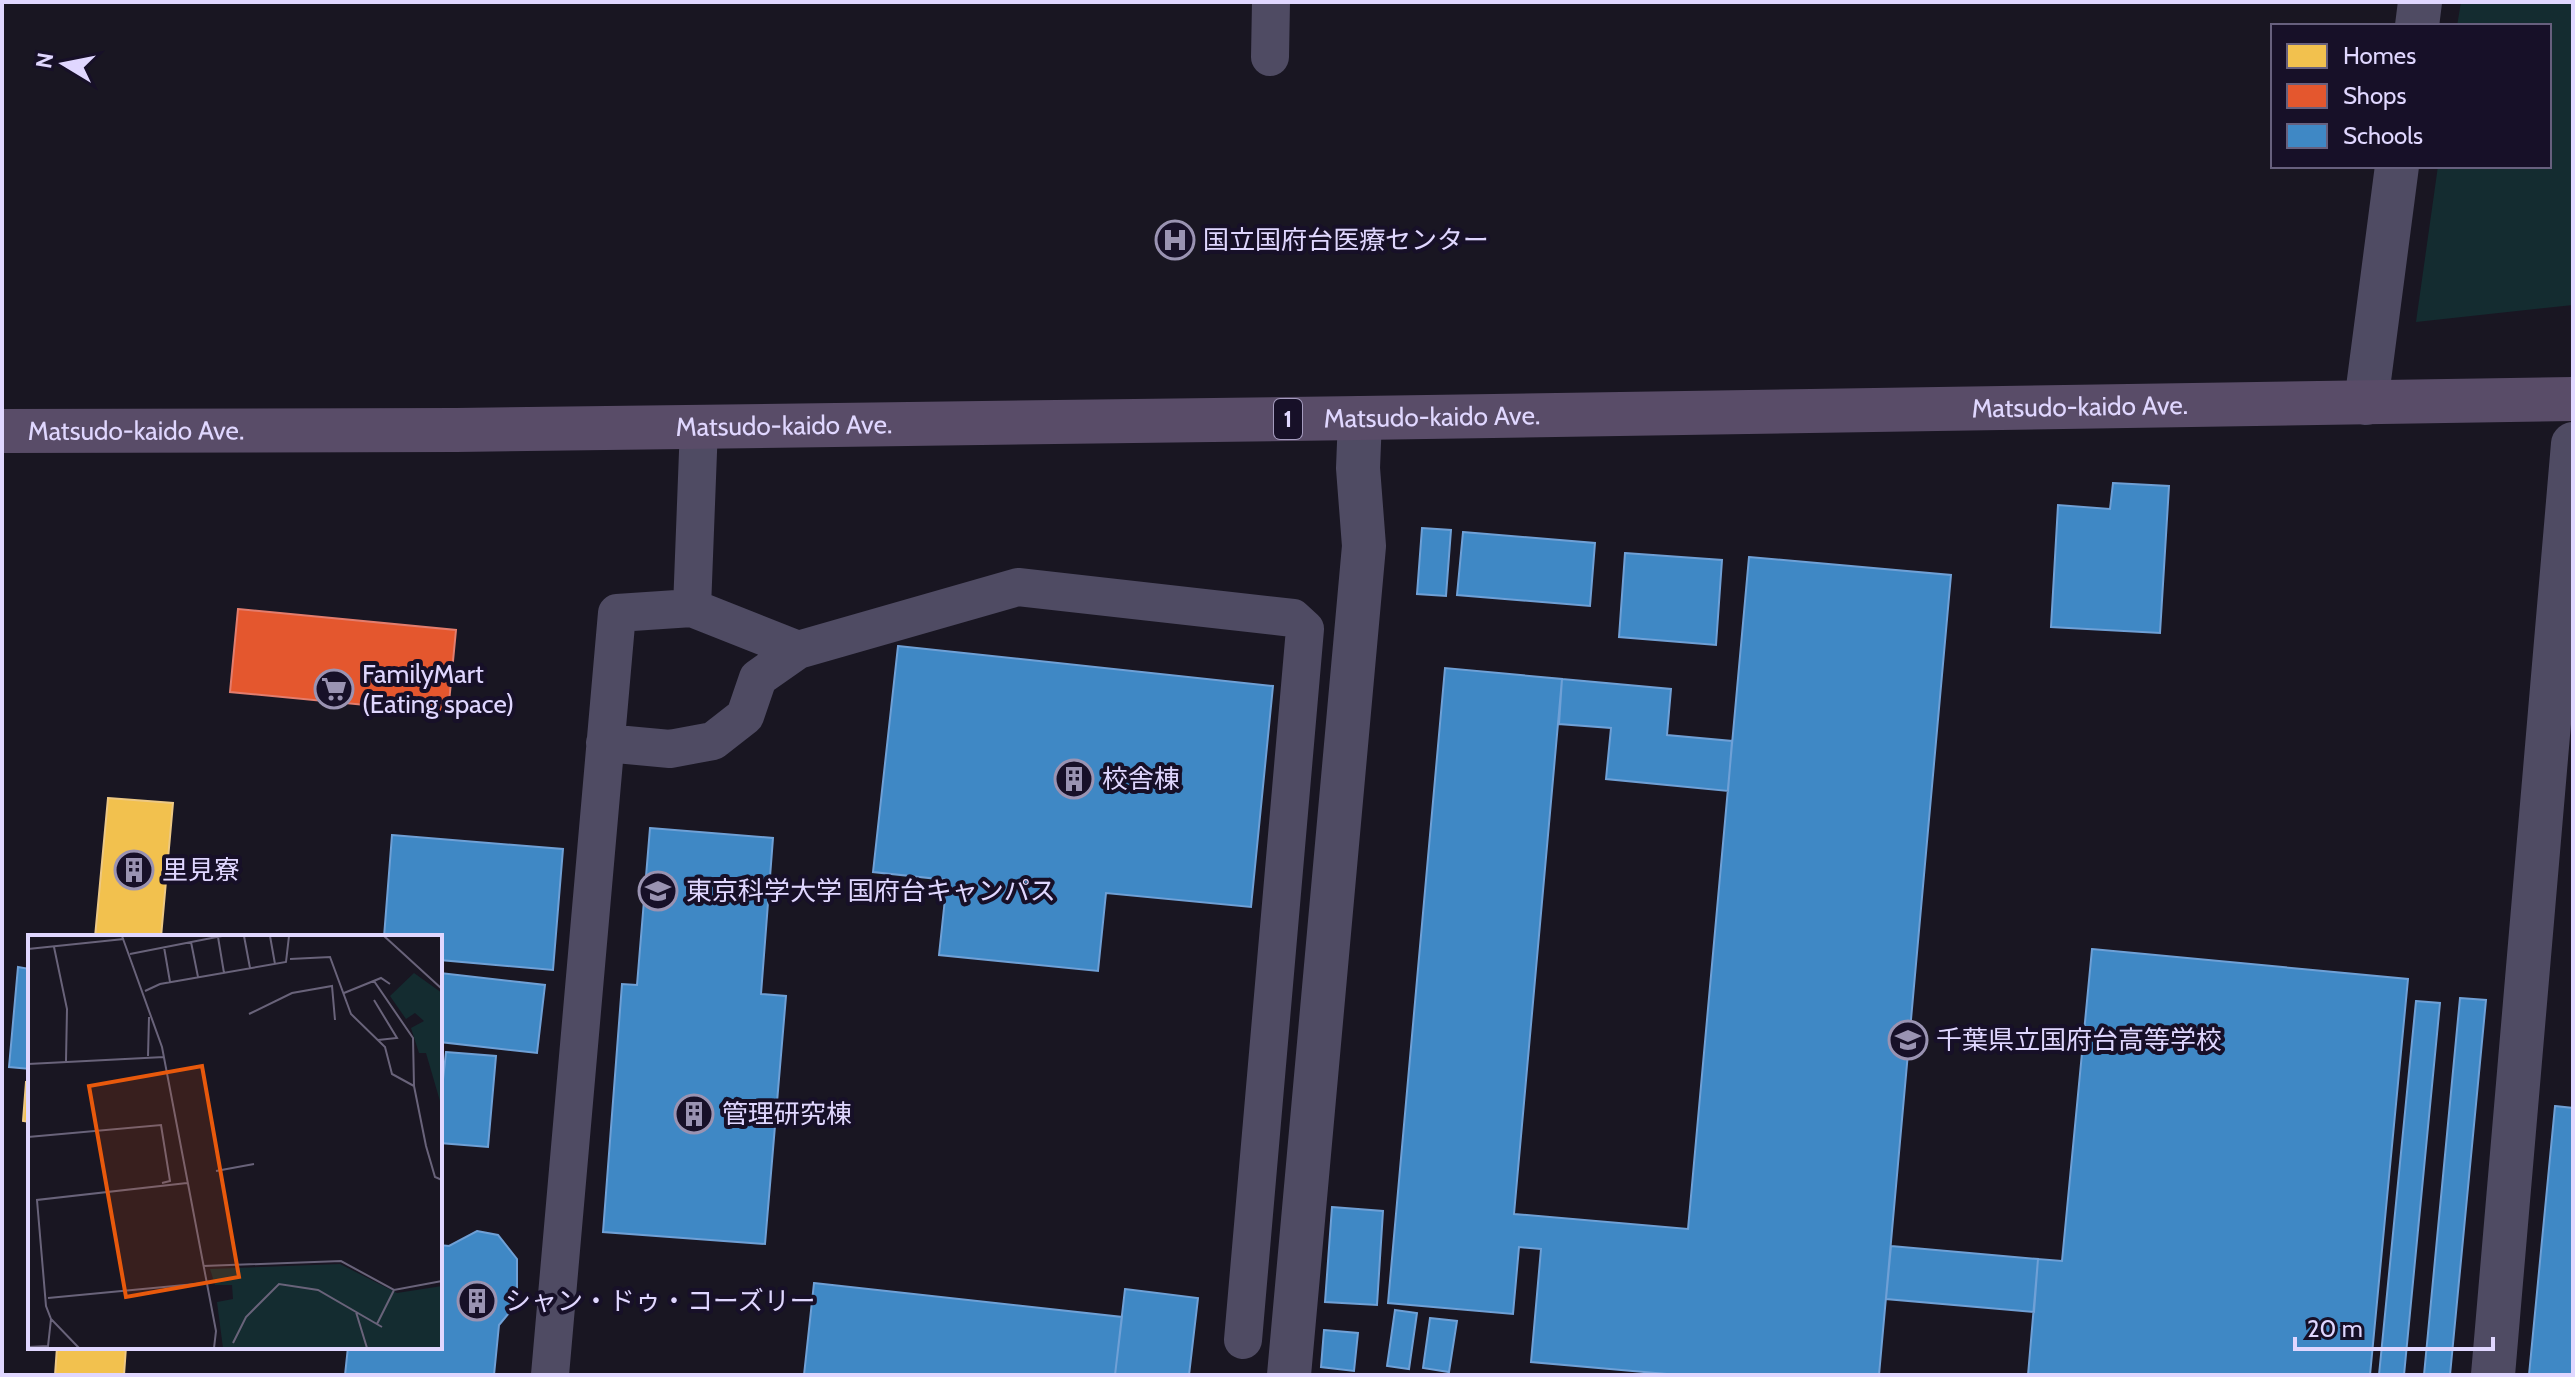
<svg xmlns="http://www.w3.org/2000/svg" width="2575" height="1377" font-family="Cabin,'Noto Sans JP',sans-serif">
  <rect width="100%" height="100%" fill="#191622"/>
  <!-- green -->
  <path fill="#142c30" d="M2461 2H2573V305L2416 322 2438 166H2549V26H2457Z"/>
  <!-- homes -->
  <path fill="#f2c14e" stroke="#edc883" stroke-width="2" d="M108 798 173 803 161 937H95Z
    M26 1082H30V1122L23 1121Z
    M57 1347H126L124 1375H55Z"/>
  <!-- shops -->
  <path fill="#e4572e" stroke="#e37d6d" stroke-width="2" d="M238 609 456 630 448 713 230 692Z"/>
  <!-- schools -->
  <path fill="#3f88c5" stroke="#6fa0d6" stroke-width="2" d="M2113 483 2169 486 2160 633 2051 627 2058 505 2110 509Z
    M1422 528 1451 530 1446 596 1417 594Z
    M1463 532 1595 543 1590 606 1457 595Z
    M1625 553 1722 560 1716 645 1619 637Z
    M1749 557 1951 575 1879 1375H1678L1531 1362 1541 1249 1519 1247 1513 1314 1388 1303 1445 668 1562 679 1514 1214 1688 1229Z
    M898 646 1273 686 1251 907 1106 893 1098 971 939 955 947 880 873 872Z
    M1562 679 1671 689 1667 735 1732 741 1728 791 1606 779 1611 728 1559 724Z
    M650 828 773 838 761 994 786 996 765 1244 603 1232 622 984 637 985Z
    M392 835 563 849 553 970 440 960V937H384Z
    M2092 949 2408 979 2370 1375H2028L2038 1259 2062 1261Z
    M18 967 30 969V1069L9 1067Z
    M440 973 545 985 537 1053 440 1042Z
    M2460 998 2486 1000 2450 1375H2424Z
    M2416 1001 2440 1003 2404 1375H2379Z
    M446 1052 496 1056 488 1147 440 1143V1107Z
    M2555 1106 2573 1108V1375H2529Z
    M1332 1207 1383 1211 1377 1305 1325 1302Z
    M477 1231 498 1235 517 1259V1288L509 1313 499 1325 494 1375H345L348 1347H440V1245L449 1246Z
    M1891 1246 2038 1259 2034 1312 1886 1299Z
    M814 1283 1122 1317 1115 1375H804Z
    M1125 1289 1198 1298 1189 1375H1115Z
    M1395 1310 1417 1313 1409 1369 1387 1366Z
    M1430 1318 1457 1321 1449 1372 1423 1368Z
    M1324 1330 1358 1333 1354 1371 1321 1367Z"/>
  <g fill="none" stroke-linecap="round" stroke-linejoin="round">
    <!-- service -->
    <path stroke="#4f4b63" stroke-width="38" d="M1270 57 1271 2
      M692 608 699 426
      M605 743 670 749 713 741 745 716 758 678 798 650
      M550 1375 617 613 692 608 798 650 1018 587 1293 618 1305 629 1243 1340"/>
    <!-- minor -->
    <path stroke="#4f4b63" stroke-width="44" d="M2417 26 2420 2
      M2366 403 2397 166
      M1289 1375 1364 546 1358 468 1360 418
      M2493 1375 2573 444"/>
    <!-- primary -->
    <path stroke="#594c68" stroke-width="44" id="s1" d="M2 431 456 430 1360 418 2573 399"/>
  </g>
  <!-- icons -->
  <defs>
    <symbol id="hospital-ring" viewBox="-11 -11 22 22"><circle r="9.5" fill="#171028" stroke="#9a93b2" stroke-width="1.5"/><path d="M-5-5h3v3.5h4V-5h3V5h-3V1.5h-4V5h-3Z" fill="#9a93b2"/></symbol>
    <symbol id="supermarket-ring" viewBox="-11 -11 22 22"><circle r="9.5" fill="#171028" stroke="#9a93b2" stroke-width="1.5"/><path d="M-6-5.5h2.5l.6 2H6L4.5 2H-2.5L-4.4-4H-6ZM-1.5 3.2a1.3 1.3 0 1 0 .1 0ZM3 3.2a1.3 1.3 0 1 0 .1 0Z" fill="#9a93b2"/></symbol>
    <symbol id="building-ring" viewBox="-11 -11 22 22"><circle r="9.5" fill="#171028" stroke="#9a93b2" stroke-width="1.5"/><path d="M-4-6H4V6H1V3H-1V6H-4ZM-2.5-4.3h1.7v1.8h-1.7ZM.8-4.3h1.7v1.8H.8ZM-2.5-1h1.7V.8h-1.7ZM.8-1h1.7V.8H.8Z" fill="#9a93b2"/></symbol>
    <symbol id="university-ring" viewBox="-11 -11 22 22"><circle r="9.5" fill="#171028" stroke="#9a93b2" stroke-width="1.5"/><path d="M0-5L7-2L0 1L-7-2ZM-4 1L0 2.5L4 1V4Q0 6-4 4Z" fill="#9a93b2"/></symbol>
    <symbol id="school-ring" viewBox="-11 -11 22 22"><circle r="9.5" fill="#171028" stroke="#9a93b2" stroke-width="1.5"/><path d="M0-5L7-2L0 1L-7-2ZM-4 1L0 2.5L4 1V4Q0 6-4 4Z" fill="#9a93b2"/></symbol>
  </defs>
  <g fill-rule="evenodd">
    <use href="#hospital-ring" x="1153" y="218" width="44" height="44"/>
    <use href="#supermarket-ring" x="312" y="667" width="44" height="44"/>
    <use href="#building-ring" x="1052" y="757" width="44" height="44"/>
    <use href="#building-ring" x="112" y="848" width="44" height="44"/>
    <use href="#university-ring" x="636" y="869" width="44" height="44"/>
    <use href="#school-ring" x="1886" y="1018" width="44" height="44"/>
    <use href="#building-ring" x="672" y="1092" width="44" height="44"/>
    <use href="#building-ring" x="455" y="1279" width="44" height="44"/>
  </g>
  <g text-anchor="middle" stroke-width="8" stroke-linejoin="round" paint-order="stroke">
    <!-- shield labels -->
    <rect fill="#171028" stroke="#a49bbe" stroke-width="2" x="1274" y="399" width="28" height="40" rx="6"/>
    <g font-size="24" font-weight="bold" fill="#e0d7ff">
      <text x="1288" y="427">1</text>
    </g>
    <!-- poi labels -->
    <g font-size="26" fill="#e0d7ff" stroke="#171028" text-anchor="start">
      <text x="1203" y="249">国立国府台医療センター</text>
      <text x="362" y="683">FamilyMart<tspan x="362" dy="30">(Eating space)</tspan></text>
      <text x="1102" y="788">校舎棟</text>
      <text x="162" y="879">里見寮</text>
      <text x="686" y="900">東京科学大学 国府台キャンパス</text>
      <text x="1936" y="1049">千葉県立国府台高等学校</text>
      <text x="722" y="1123">管理研究棟</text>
      <text x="505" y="1310">シャン・ドゥ・コーズリー</text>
    </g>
    <!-- street labels -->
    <g font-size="26" fill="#e0d7ff" stroke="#171028">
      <text dy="9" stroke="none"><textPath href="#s1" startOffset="2078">Matsudo-kaido Ave.</textPath></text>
      <text dy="9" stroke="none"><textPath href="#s1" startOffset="1430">Matsudo-kaido Ave.</textPath></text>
      <text dy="9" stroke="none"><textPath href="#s1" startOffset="782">Matsudo-kaido Ave.</textPath></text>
      <text dy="9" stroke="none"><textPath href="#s1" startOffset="134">Matsudo-kaido Ave.</textPath></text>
    </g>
  </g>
  <!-- overview -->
  <g transform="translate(28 935)">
    <rect width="414" height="414" fill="#191622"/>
    <path d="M386 38 414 58V173L398 118H391L383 93 396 86 387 78 378 84 362 61ZM312 329 369 358 414 351V413H195L189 367 205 364 204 350H187L182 334Z" fill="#142c30"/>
    <path fill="none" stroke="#69637a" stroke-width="2" d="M94 1 134 112 188 396 186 413M216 1 222 33M242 1 247 29M356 1 414 54M190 2 196 38M163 7 170 42M26 12 39 74 38 126M136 12 142 47M0 14 96 4M102 19 194 1M262 24 302 22 323 79 357 112 364 139 386 151 398 211 407 242 414 245M346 46 385 103 386 151M117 56 132 49 258 27 261 1M316 58 353 43 362 49M346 65 369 103 350 105M221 79 264 58 304 51 307 85M120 121 121 82M0 129 136 122M0 202 133 190 142 246 134 248M188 236 226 229M175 331 313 326 366 355 414 346M20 363 178 348M328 377 339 413M349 389 366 355M205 408 218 382 251 349 290 355 354 392M0 412 20 411 23 384M51 413 23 384 18 371 9 265 159 248"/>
    <path fill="#e8590c" fill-opacity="0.15" stroke="#e8590c" stroke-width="4" d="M174 131 211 342 98 362 61 151Z"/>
    <rect width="414" height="414" fill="none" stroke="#e0d7ff" stroke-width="4"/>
  </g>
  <!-- border -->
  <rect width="2575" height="1377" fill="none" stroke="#e0d7ff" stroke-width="8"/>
  <!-- legend -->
  <rect x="2271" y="24" width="280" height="144" fill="#171028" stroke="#67607e" stroke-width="2"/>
  <rect x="2287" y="44" width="40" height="24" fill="#f2c14e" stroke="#67607e" stroke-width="2"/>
  <text x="2343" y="64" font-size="24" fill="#e0d7ff">Homes</text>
  <rect x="2287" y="84" width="40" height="24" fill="#e4572e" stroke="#67607e" stroke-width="2"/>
  <text x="2343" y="104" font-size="24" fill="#e0d7ff">Shops</text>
  <rect x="2287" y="124" width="40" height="24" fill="#3f88c5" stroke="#67607e" stroke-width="2"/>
  <text x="2343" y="144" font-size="24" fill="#e0d7ff">Schools</text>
  <!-- north arrow -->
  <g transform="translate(64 64) rotate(280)" stroke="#171028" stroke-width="6" paint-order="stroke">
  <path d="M0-6L14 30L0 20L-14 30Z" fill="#e0d7ff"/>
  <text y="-12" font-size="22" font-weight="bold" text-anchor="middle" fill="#e0d7ff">N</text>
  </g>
  <!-- scale -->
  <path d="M2295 1337v12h198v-12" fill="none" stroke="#e0d7ff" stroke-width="4"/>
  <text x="2307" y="1337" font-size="24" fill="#e0d7ff" stroke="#171028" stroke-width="6" paint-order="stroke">20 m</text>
</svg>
